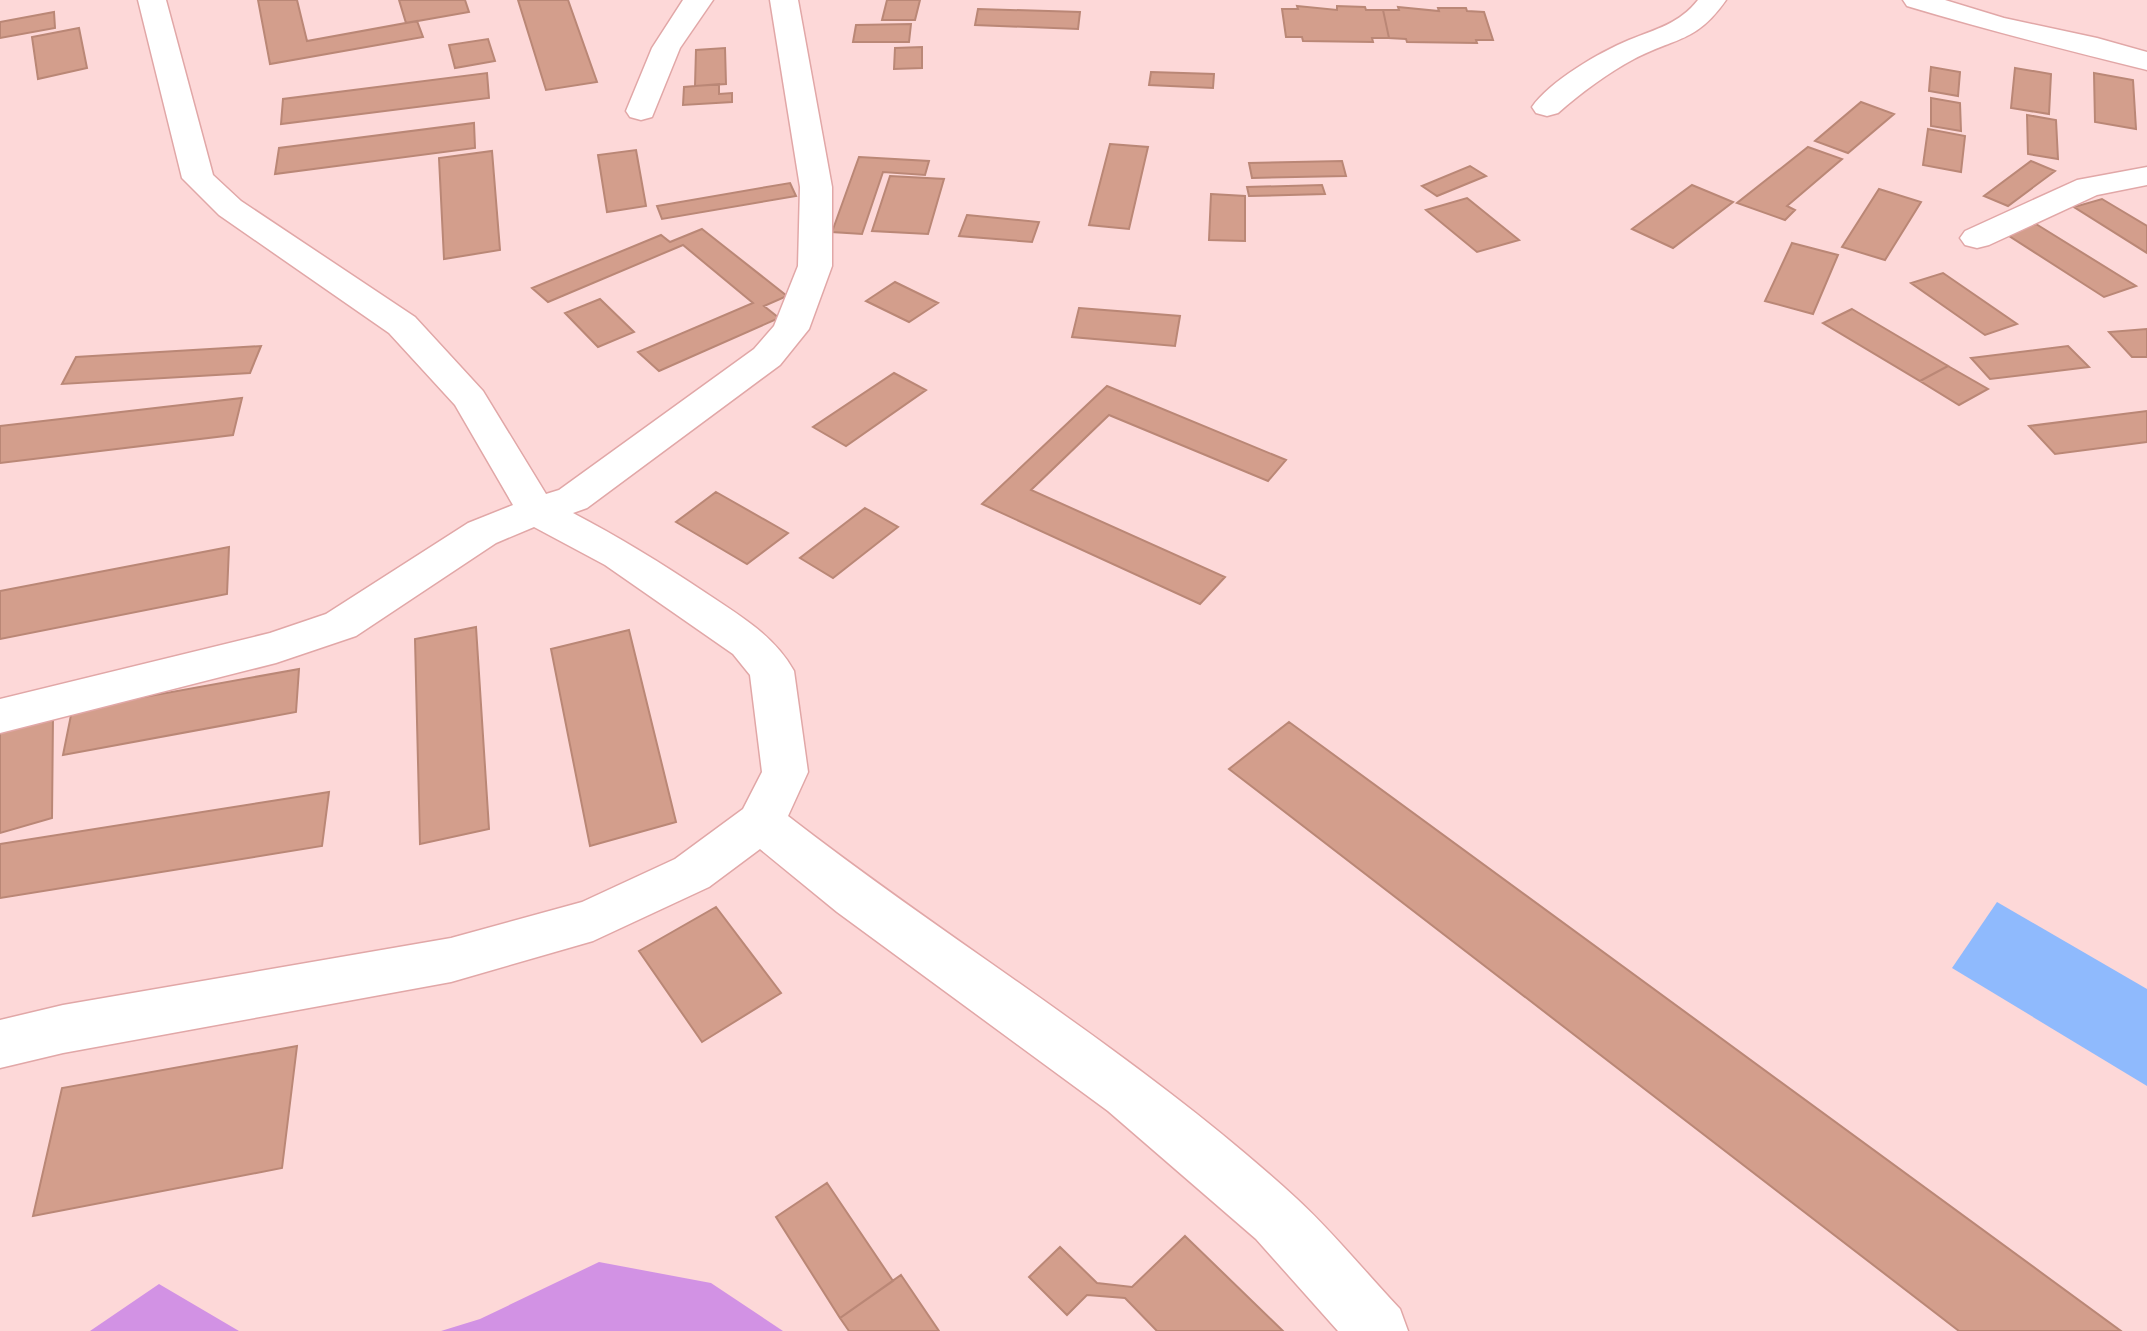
<svg xmlns="http://www.w3.org/2000/svg" width="2147" height="1331" font-family="Lato,sans-serif">
  <rect width="100%" height="100%" fill="#fdd8d8"/>
  <!-- forest -->
  <path fill="#d292e4" d="M599 1262 711 1283 783 1331H441L480 1319Z
    M159 1284 239 1331H90Z"/>
  <!-- water -->
  <path fill="#8fbafd" d="M1997 902 2147 989V1086L1952 968Z"/>
  <!-- building -->
  <path fill="#d39e8c" stroke="#ba8776" stroke-width="2" d="M258 0H297L307 41 417 21 423 37 270 64Z
    M399 0H465L469 12 406 23Z
    M518 0H568L597 82 546 90Z
    M887 0H920L915 20H882Z
    M1297 6 1337 10V6L1365 7 1366 10H1383L1389 38H1372L1373 42 1303 41 1302 37H1286L1282 9H1298Z
    M1398 7 1439 11 1438 8H1466L1467 11 1484 12 1493 40H1476L1477 43 1407 42 1406 39 1389 38 1383 10H1399Z
    M978 9 1080 12 1078 29 975 25Z
    M54 12 55 28 0 38V22Z
    M911 24 909 42H853L856 25Z
    M79 28 87 68 38 79 32 37Z
    M488 39 495 61 455 68 449 45Z
    M922 47V68L894 69 895 48Z
    M725 48 726 84 695 86 696 50Z
    M1931 67 1960 72 1958 96 1929 91Z
    M2015 68 2051 74 2049 114 2011 108Z
    M1151 72 1214 74 1213 88 1149 85Z
    M487 73 489 98 281 124 283 99Z
    M2094 73 2133 80 2136 129 2095 122Z
    M719 84V94L732 93V102L683 105 684 87Z
    M1931 98 1960 103 1961 131 1931 126Z
    M1861 102 1894 114 1848 153 1815 141Z
    M2027 115 2056 120 2058 159 2028 154Z
    M474 123 475 148 275 174 279 148Z
    M1928 129 1965 136 1961 172 1923 165Z
    M1110 144 1148 147 1129 229 1089 225Z
    M1808 147 1842 159 1787 206 1795 210 1785 220 1737 203Z
    M636 150 646 206 607 212 598 155Z
    M492 151 500 250 444 259 439 158Z
    M859 157 929 161 925 175 883 172 862 234 832 232Z
    M1342 161 1346 176 1252 178 1249 163Z
    M2031 161 2055 171 2008 206 1984 196Z
    M1470 166 1486 176 1437 196 1422 186Z
    M890 176 944 179 928 234 872 231Z
    M790 183 796 196 662 219 657 206Z
    M1322 185 1325 194 1249 196 1247 187Z
    M1692 185 1733 202 1673 248 1632 229Z
    M1879 189 1921 202 1885 260 1842 247Z
    M1211 194 1245 196V241L1209 240Z
    M1467 198 1519 240 1477 252 1426 210Z
    M2102 199 2147 226V253L2074 207Z
    M967 215 1039 222 1032 242 959 236Z
    M2036 224 2136 286 2104 297 2006 234Z
    M702 229 787 296 764 306 779 318 659 371 638 352 753 303 683 245 548 302 532 288 661 235 670 242Z
    M1792 243 1838 255 1813 314 1765 301Z
    M1943 273 2017 324 1985 335 1911 283Z
    M895 282 938 303 909 322 866 301Z
    M600 299 634 332 598 347 565 313Z
    M1079 308 1180 316 1175 346 1072 337Z
    M1852 309 1948 366 1920 381 1823 323Z
    M2147 329V357H2132L2109 332Z
    M261 346 250 373 62 384 76 357Z
    M2068 346 2089 367 1990 379 1971 358Z
    M1948 366 1988 389 1959 405 1920 381Z
    M894 373 926 390 846 446 813 427Z
    M1107 386 1286 460 1268 481 1109 415 1031 490 1225 577 1200 604 982 504Z
    M242 398 233 435 0 463V426Z
    M2147 411V442L2055 454 2029 426Z
    M716 492 788 533 747 564 676 522Z
    M865 508 898 527 833 578 800 558Z
    M229 547 227 594 0 639V591Z
    M476 627 489 829 420 844 415 639Z
    M629 630 676 822 590 846 551 649Z
    M299 669 296 712 63 755 72 710Z
    M53 716 52 818 0 833V730Z
    M1289 722 2121 1331H1959L1229 769Z
    M329 792 322 846 0 898V844Z
    M716 907 781 993 702 1042 639 951Z
    M297 1046 282 1168 33 1216 62 1088Z
    M827 1183 893 1281 840 1318 776 1217Z
    M1185 1236 1283 1331H1157L1125 1298 1087 1295 1067 1315 1029 1277 1060 1247 1097 1283 1132 1287Z
    M901 1275 939 1331H849L840 1318Z"/>
  <g fill="none" stroke-linecap="round" stroke-linejoin="round">
    <defs>
      <path id="minor" d="M138 0H166L213 175 241 201 415 317 483 391 546 494 559 490 754 349 774 326 798 266 800 187 770 0H798L832 187V266L809 329 780 365 587 508 573 513C619 537 663 564 706 593 740 616 774 635 794 671L808 772 788 816C955 946 1140 1055 1296 1198 1333 1232 1366 1273 1400 1309L1408 1331H1338L1256 1239 1108 1111 837 912 760 849 709 887 593 941 451 982 63 1053 0 1068V1020L63 1005 451 938 582 902 675 859 743 809 762 772 750 675 733 654 605 565 534 527 496 543 356 636 276 663 0 733V699L270 633 326 614 468 523 513 505 455 405 389 333 219 215 182 178Z
        M683 0H713L680 48 652 117 641 120 630 117 626 111 652 48Z
        M1698 0H1726C1696 43 1676 37 1634 59 1606 74 1581 93 1558 113L1547 116 1536 113 1532 107C1550 81 1600 52 1629 40 1656 29 1679 24 1698 0Z
        M1903 0H1945L2004 18 2097 38 2147 52V70C2067 50 1986 30 1907 6Z
        M2147 167V185L2097 195 1989 245 1977 248 1965 245 1960 238 1965 231 2077 180Z"/>
    </defs>
    <!-- minor casing -->
    <use href="#minor" stroke="#e1a7a7" stroke-width="3"/>
    <!-- minor -->
    <use href="#minor" fill="#fff" fill-rule="evenodd"/>
  </g>
</svg>
